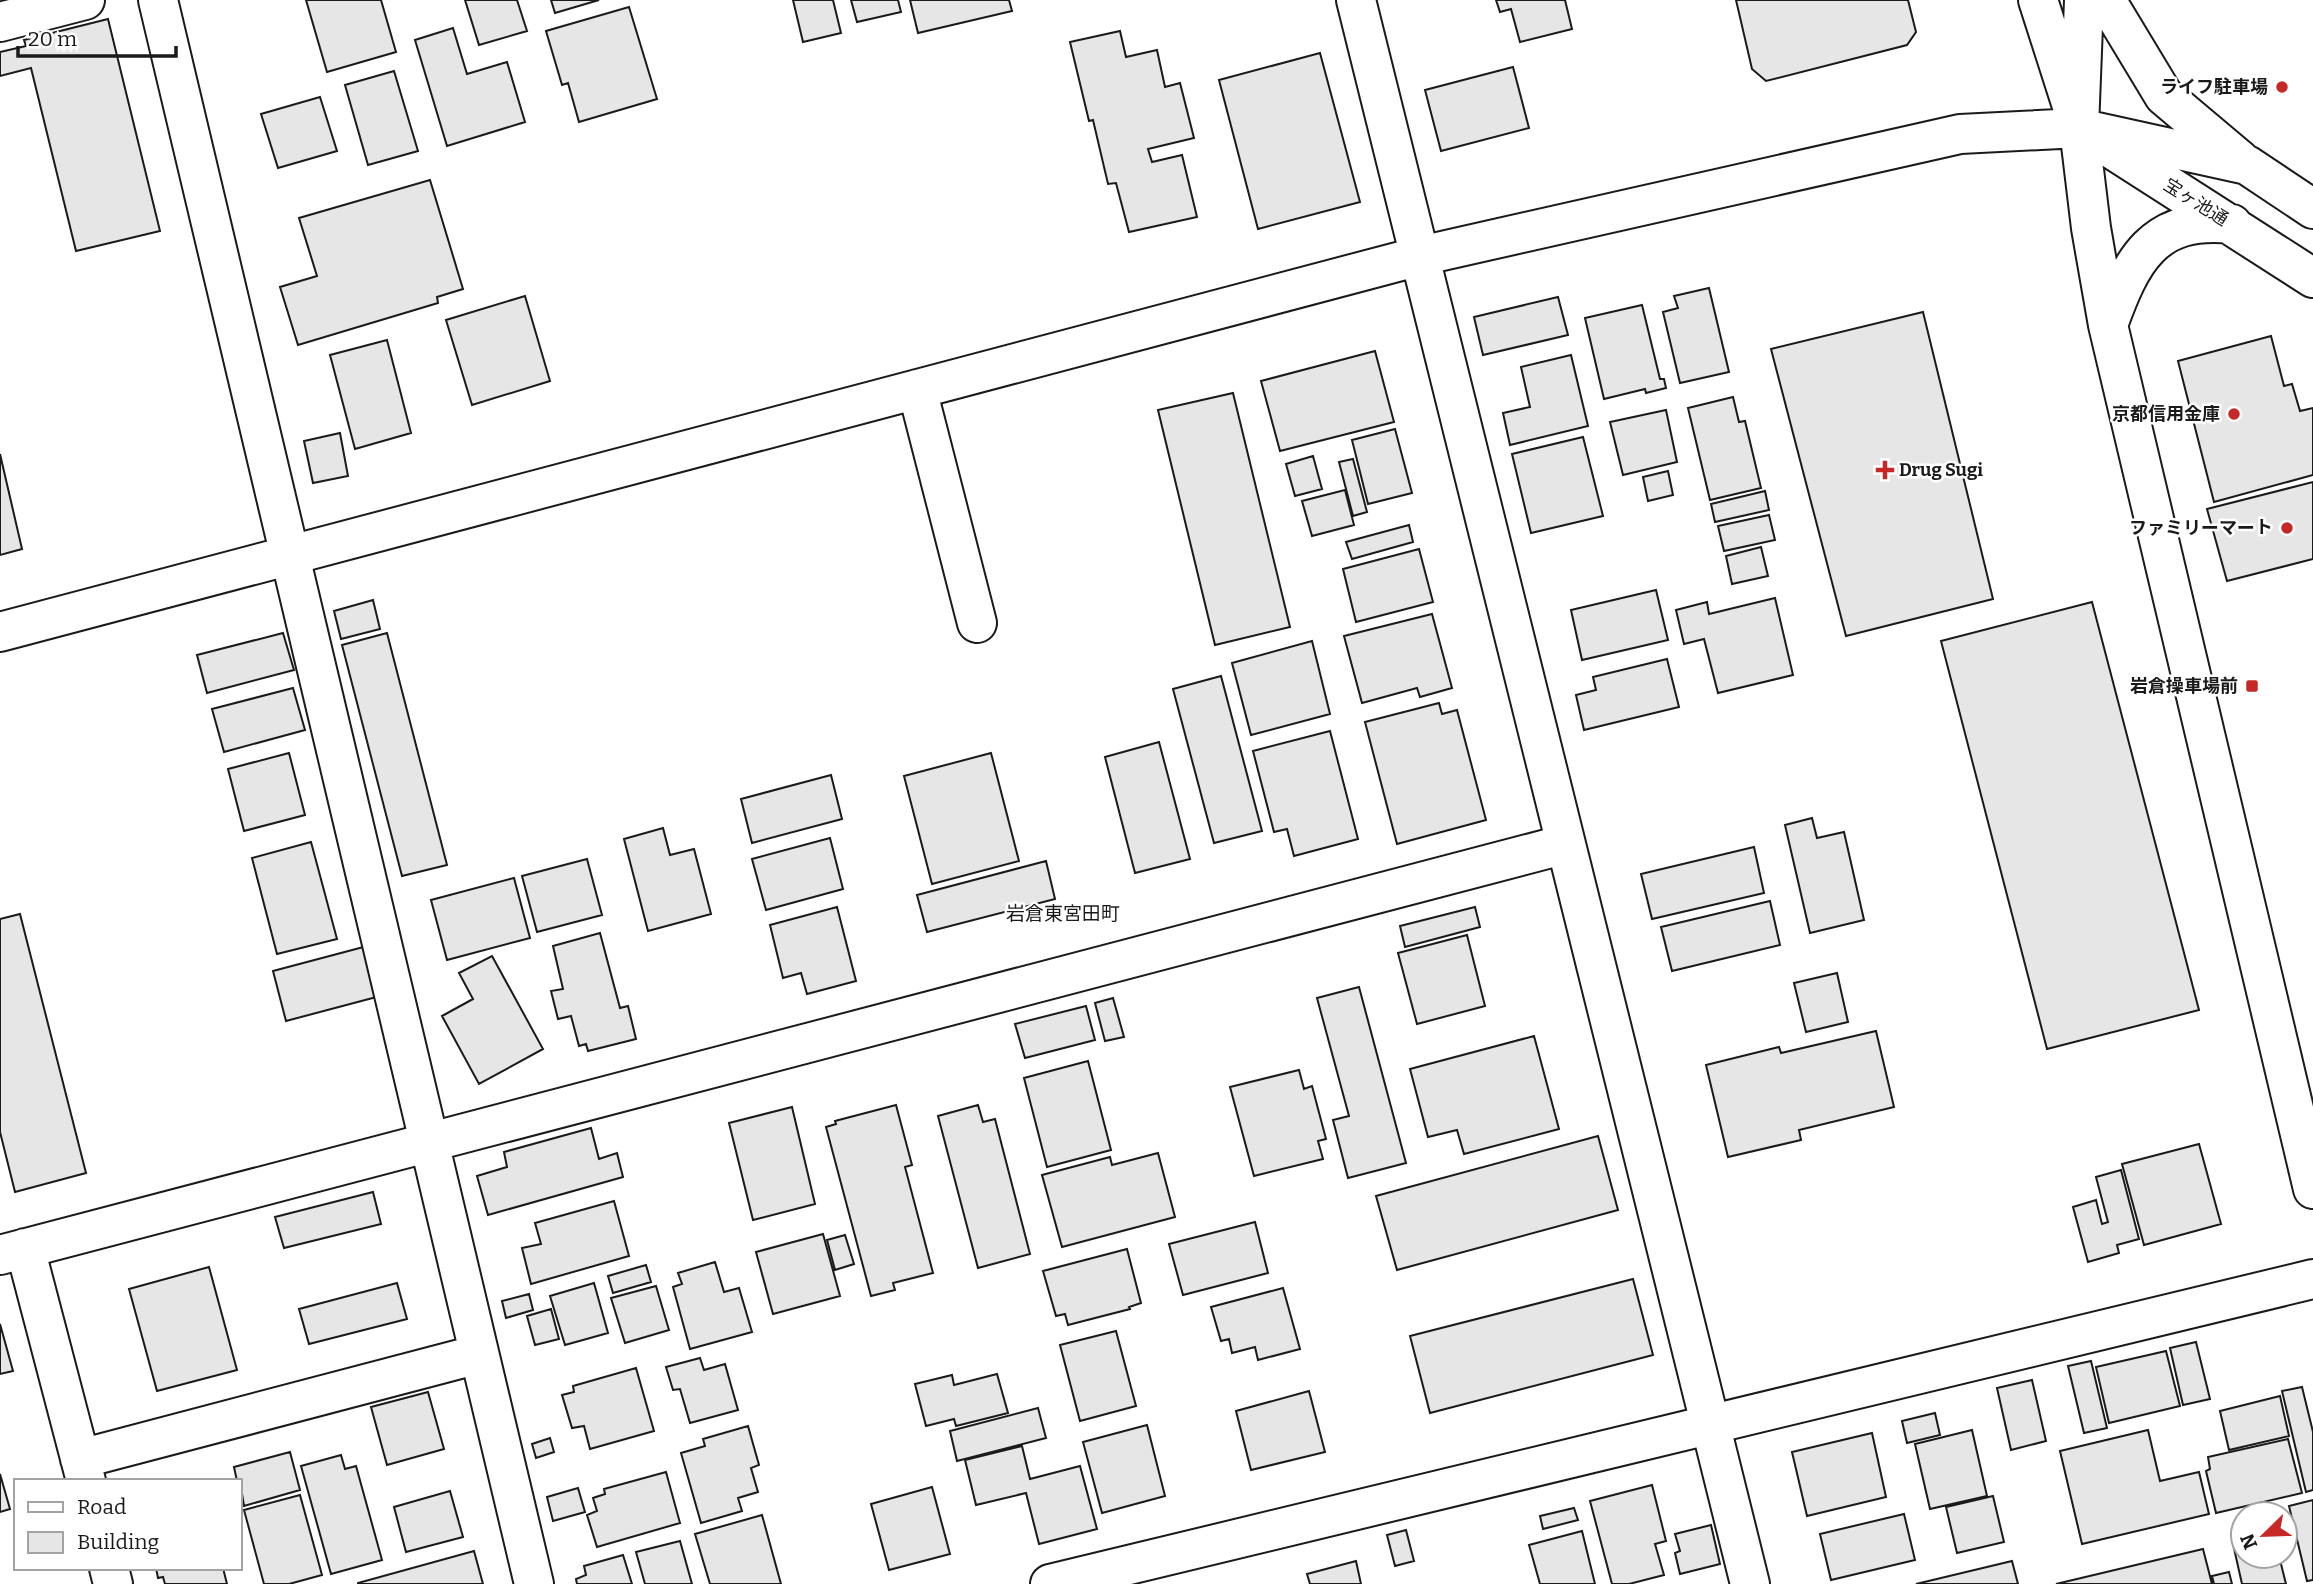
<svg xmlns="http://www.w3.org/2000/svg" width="2313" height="1584" font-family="Bitter,'Noto Sans JP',serif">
  <rect width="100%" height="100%" fill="#fff"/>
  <!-- building -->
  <path fill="#e6e6e6" stroke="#1a1a1a" stroke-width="2" d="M306 0H381L396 52 327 72Z
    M465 0H517L527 31 479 45Z
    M551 0H599L555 13Z
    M793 0H833L841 33 803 42Z
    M851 0H898L901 12 857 22Z
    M910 0H1009L1012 11 918 33Z
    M1496 0H1565L1572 29 1520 42 1511 9 1500 12Z
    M1736 0H1908L1916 32 1907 45 1766 81 1752 69Z
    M629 7 657 99 579 122 568 83 562 85 546 31Z
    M108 19 160 231 76 251 31 68 0 76V52L26 46 24 40Z
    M453 28 467 74 507 62 525 122 447 146 415 40Z
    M1120 31 1126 57 1157 50 1165 87 1180 83 1194 138 1148 149 1152 162 1182 155 1197 217 1129 232 1116 183 1108 184 1093 120 1089 121 1070 42Z
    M1320 53 1360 202 1258 229 1219 80Z
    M1513 67 1529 128 1441 151 1425 90Z
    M394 71 418 151 368 165 345 85Z
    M320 97 337 151 278 168 261 114Z
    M430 180 463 289 437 297 438 303 298 345 280 287 317 276 299 218Z
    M1709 288 1729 372 1680 383 1663 312 1678 308 1674 296Z
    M525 296 550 381 472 405 446 320Z
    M1558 297 1568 335 1483 355 1474 317Z
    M1642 305 1660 379H1664L1666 388 1646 393 1645 389 1604 399 1585 318Z
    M1923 312 1993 599 1846 636 1771 349Z
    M2271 336 2284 386 2292 384 2300 411 2313 408V475L2214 502 2178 361Z
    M387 340 411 433 355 449 330 355Z
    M1375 351 1394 422 1280 451 1261 381Z
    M1571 355 1588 426 1510 445 1503 413 1530 407 1521 367Z
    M1233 393 1290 627 1215 645 1158 410Z
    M1733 397 1739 422 1745 421 1761 488 1710 500 1688 408Z
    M1666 410 1677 462 1623 475 1610 422Z
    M1395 429 1412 493 1368 504 1352 440Z
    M340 433 348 476 313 483 304 441Z
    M1583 437 1603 516 1531 533 1512 454Z
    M0 454 22 549 0 555Z
    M1313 456 1322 489 1295 496 1286 464Z
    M1353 459 1367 512 1353 516 1339 462Z
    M1668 471 1673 495 1648 501 1643 477Z
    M2313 482V559L2227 581 2207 509Z
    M1345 490 1354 525 1312 536 1302 501Z
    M1765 491 1769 510 1715 522 1711 504Z
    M1769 515 1775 540 1724 551 1718 526Z
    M1409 525 1413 542 1352 559 1346 542Z
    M1761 547 1768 576 1732 584 1726 556Z
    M1419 549 1433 602 1356 622 1343 569Z
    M1656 590 1668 640 1582 660 1571 610Z
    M1775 598 1793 675 1718 693 1704 639 1684 644 1676 610 1707 602 1709 614Z
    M373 600 380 629 341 639 334 611Z
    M2092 602 2199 1010 2047 1049 1941 641Z
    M1432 614 1452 688 1420 697 1417 688 1362 703 1344 636Z
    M283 633 294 670 207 693 197 655Z
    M387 633 447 865 402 876 342 645Z
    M1312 641 1330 714 1251 735 1232 663Z
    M1667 659 1679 707 1584 730 1576 695 1596 690 1593 677Z
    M1221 676 1262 831 1214 843 1173 689Z
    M293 688 305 730 224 752 212 709Z
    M1439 703 1442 714 1457 710 1486 820 1397 844 1365 722Z
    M1330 731 1358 839 1294 856 1287 829 1274 832 1253 751Z
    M1159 742 1190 859 1135 873 1105 757Z
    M289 753 305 815 244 831 228 769Z
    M991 753 1019 861 932 884 904 776Z
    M831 775 842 819 752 843 741 799Z
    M1812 818 1817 838 1844 832 1864 920 1810 933 1785 825Z
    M663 828 670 855 694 849 711 914 648 931 624 839Z
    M830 838 843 889 766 910 752 859Z
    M311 842 337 939 277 954 252 858Z
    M1754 847 1764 893 1652 919 1641 874Z
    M587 859 602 915 537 932 522 876Z
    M1046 861 1055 899 927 932 917 895Z
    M514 878 530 938 447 960 431 900Z
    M1770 901 1780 945 1672 971 1661 927Z
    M837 907 856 981 807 994 801 973 783 978 770 925Z
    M1475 907 1480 927 1405 947 1400 926Z
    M20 914 86 1173 15 1192 0 1132V919Z
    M600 933 620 1008 628 1006 636 1039 588 1051 586 1044 579 1046 571 1016 558 1019 551 991 563 989 553 946Z
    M1467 935 1485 1006 1417 1024 1398 953Z
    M371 945 384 995 286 1021 273 971Z
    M492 956 543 1049 479 1084 442 1016 473 999 459 973Z
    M1837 973 1848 1022 1806 1032 1794 983Z
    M1359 987 1406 1163 1348 1178 1333 1120 1349 1116 1317 998Z
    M1113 998 1124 1037 1105 1041 1095 1003Z
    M1086 1006 1095 1040 1025 1058 1015 1024Z
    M1876 1031 1894 1107 1799 1130 1801 1140 1728 1157 1706 1065 1779 1047 1781 1053Z
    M1534 1036 1559 1129 1464 1154 1457 1130 1428 1137 1410 1069Z
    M1088 1061 1111 1150 1047 1167 1024 1078Z
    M1299 1070 1304 1089 1312 1086 1326 1139 1318 1141 1323 1159 1254 1176 1230 1087Z
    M896 1105 912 1165 905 1167 933 1273 893 1283 895 1290 871 1296 826 1127 836 1124 835 1121Z
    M978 1105 983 1122 995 1119 1030 1254 978 1268 938 1116Z
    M792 1107 815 1204 753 1220 729 1123Z
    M591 1128 599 1159 617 1153 623 1177 488 1215 477 1176 507 1167 504 1152Z
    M1598 1136 1618 1210 1397 1270 1376 1196Z
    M2199 1144 2221 1224 2144 1245 2122 1164Z
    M1158 1153 1175 1217 1062 1247 1042 1175 1110 1157 1112 1165Z
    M2121 1170 2139 1239 2117 1245 2119 1253 2088 1262 2073 1207 2096 1200 2102 1224 2108 1222 2096 1177Z
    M373 1192 381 1224 284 1248 275 1217Z
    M614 1201 629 1256 531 1284 522 1248 541 1244 535 1223Z
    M1255 1222 1268 1273 1183 1295 1169 1244Z
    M823 1234 840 1296 773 1314 756 1252Z
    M845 1235 854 1264 835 1270 827 1240Z
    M1127 1249 1141 1303 1129 1307 1130 1309 1068 1325 1065 1314 1056 1316 1043 1271Z
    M715 1262 724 1292 739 1288 752 1332 690 1349 673 1287 682 1284 678 1273Z
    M646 1265 651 1282 613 1293 608 1276Z
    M209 1267 237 1370 157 1391 129 1289Z
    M1633 1279 1653 1355 1430 1413 1410 1336Z
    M397 1283 407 1319 309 1344 299 1309Z
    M594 1283 608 1333 565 1345 550 1296Z
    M656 1286 669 1330 625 1343 611 1298Z
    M1283 1288 1300 1349 1258 1360 1255 1347 1232 1353 1229 1339 1221 1341 1211 1307Z
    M529 1294 533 1310 506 1318 502 1301Z
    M551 1309 559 1339 535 1345 527 1316Z
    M0 1324 13 1371 0 1374Z
    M1116 1331 1136 1406 1080 1421 1060 1345Z
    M2196 1342 2210 1399 2183 1405 2170 1348Z
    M2166 1351 2180 1406 2109 1423 2096 1367Z
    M700 1358 704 1370 725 1364 738 1410 690 1423 680 1389 673 1390 666 1367Z
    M2091 1361 2107 1428 2084 1433 2068 1366Z
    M636 1368 654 1431 590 1449 584 1426 572 1428 562 1395 574 1392 573 1386Z
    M997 1374 1008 1413 956 1426 954 1419 926 1426 915 1384 952 1375 954 1385Z
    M2032 1380 2046 1441 2011 1450 1997 1388Z
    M2302 1387 2313 1432V1490L2306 1492 2282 1391Z
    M1309 1391 1325 1452 1251 1470 1236 1411Z
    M428 1392 444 1449 387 1465 371 1407Z
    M2280 1396 2289 1436 2229 1450 2220 1411Z
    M1038 1408 1046 1438 957 1461 950 1431Z
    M1935 1413 1940 1435 1907 1443 1902 1421Z
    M1147 1425 1165 1496 1102 1513 1083 1442Z
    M748 1426 759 1465 751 1468 758 1492 738 1498 742 1511 701 1523 681 1453 705 1446 703 1439Z
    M1972 1430 1987 1496 1930 1509 1915 1444Z
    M2148 1430 2160 1481 2199 1472 2209 1514 2082 1544 2060 1451Z
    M1872 1433 1886 1497 1807 1516 1792 1452Z
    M550 1438 554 1452 536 1458 532 1444Z
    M2288 1439 2302 1493 2216 1513 2206 1471 2210 1469 2208 1457Z
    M1022 1446 1030 1479 1080 1466 1097 1529 1039 1544 1026 1493 976 1505 965 1460Z
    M290 1452 300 1490 244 1506 240 1481H237L234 1467Z
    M341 1455 345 1469 356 1466 382 1560 331 1574 301 1466Z
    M666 1472 680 1523 597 1547 587 1515 597 1511 593 1498 605 1494 604 1489Z
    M0 1474 10 1509 0 1512Z
    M1652 1485 1666 1541 1655 1544 1664 1575 1629 1584H1612L1590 1501Z
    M932 1487 950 1554 889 1570 871 1504Z
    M578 1488 585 1512 553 1521 547 1497Z
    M450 1491 463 1537 406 1552 394 1507Z
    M300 1495 322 1575 289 1584H264L244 1510Z
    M1993 1496 2004 1542 1957 1553 1946 1507Z
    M2313 1500V1580L2307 1581 2289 1506Z
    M1574 1508 1578 1520 1543 1529 1540 1516Z
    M1904 1514 1915 1560 1831 1580 1820 1534Z
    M762 1515 781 1584H710L695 1534Z
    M1711 1525 1720 1564 1680 1574 1675 1553 1680 1551 1675 1534Z
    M1406 1530 1414 1561 1395 1566 1387 1535Z
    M1582 1531 1595 1584H1540L1529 1545Z
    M680 1541 692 1584H645L636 1552Z
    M2243 1542V1556H2279L2286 1584H2242L2233 1544Z
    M2203 1549 2212 1584H2056Z
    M474 1551 483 1584H358V1583Z
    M623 1555 632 1584H577L576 1579 586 1575 584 1566Z
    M1356 1561 1361 1584H1310L1307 1574Z
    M2012 1561 2018 1584H1916Z
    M156 1568H223L227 1584H165L163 1577 158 1578Z
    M2229 1572 2232 1584H2214L2212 1576Z"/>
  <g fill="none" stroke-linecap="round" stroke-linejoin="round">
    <defs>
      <path id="minor" d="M158 0 534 1584
        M1356 0 1750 1584
        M2038 0 2079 128 2313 278
        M2084 0 2079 128 2091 228 2108 325 2313 1189
        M2106 0 2164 96 2240 160
        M0 22 85 0
        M2108 325C2131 261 2153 215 2232 224
        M917 389 977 623
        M0 632 1420 256 1960 134 2079 128 2247 165 2313 209
        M25 1248 86 1481
        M0 1255 1566 844
        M80 1459 479 1354
        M109 1568 113 1584
        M1050 1584 2313 1279"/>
    </defs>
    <!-- minor casing -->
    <use href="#minor" stroke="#1a1a1a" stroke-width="42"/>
    <!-- minor -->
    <use href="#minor" stroke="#fff" stroke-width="38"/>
  </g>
  <!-- markers -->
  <g fill="#c62828" stroke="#fff" stroke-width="2.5">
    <circle cx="2282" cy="87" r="7"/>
    <circle cx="2234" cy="414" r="7"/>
    <path d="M1881.5 459.5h7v7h7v7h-7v7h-7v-7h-7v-7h7z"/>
    <circle cx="2287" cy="528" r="7"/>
    <rect x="2245" y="679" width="14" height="14" rx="3.5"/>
  </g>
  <g text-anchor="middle" stroke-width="5" stroke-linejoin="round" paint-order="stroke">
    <!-- poi labels -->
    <g font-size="18" font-weight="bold" fill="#1a1a1a" stroke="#fff" text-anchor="end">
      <text x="2268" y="93">ライフ駐車場</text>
      <text x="2220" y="420">京都信用金庫</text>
      <text x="1899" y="476" text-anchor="start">Drug Sugi</text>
      <text x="2273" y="534">ファミリーマート</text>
      <text x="2238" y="692">岩倉操車場前</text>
    </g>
    <!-- street labels -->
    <g font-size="18" fill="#1a1a1a" stroke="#fff">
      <text transform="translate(2196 202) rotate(32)" y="6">宝ヶ池通</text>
    </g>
    <!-- neighbourhood labels -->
    <g font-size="19" fill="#1a1a1a" stroke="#fff">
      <text x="1063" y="920">岩倉東宮田町</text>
    </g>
  </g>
  <!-- legend -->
  <rect x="14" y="1479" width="228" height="91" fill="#ffffff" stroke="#a3a3a3" stroke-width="2"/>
  <rect x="28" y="1502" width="35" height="10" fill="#ffffff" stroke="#a3a3a3" stroke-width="2"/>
  <text x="77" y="1514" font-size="21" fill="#1a1a1a">Road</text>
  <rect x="28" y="1532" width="35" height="21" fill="#e6e6e6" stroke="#a3a3a3" stroke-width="2"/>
  <text x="77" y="1549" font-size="21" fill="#1a1a1a">Building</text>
  <!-- north arrow -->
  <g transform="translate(2264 1535) rotate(247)"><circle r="33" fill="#ffffff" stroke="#a3a3a3" stroke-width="2"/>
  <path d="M0-5L12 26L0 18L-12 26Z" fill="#c62828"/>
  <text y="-10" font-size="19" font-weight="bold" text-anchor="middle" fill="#1a1a1a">N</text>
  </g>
  <!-- scale -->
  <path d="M18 46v10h158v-10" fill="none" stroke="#1a1a1a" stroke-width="3.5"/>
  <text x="28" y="46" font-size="21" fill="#1a1a1a" stroke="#ffffff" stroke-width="5" paint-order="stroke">20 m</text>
</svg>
